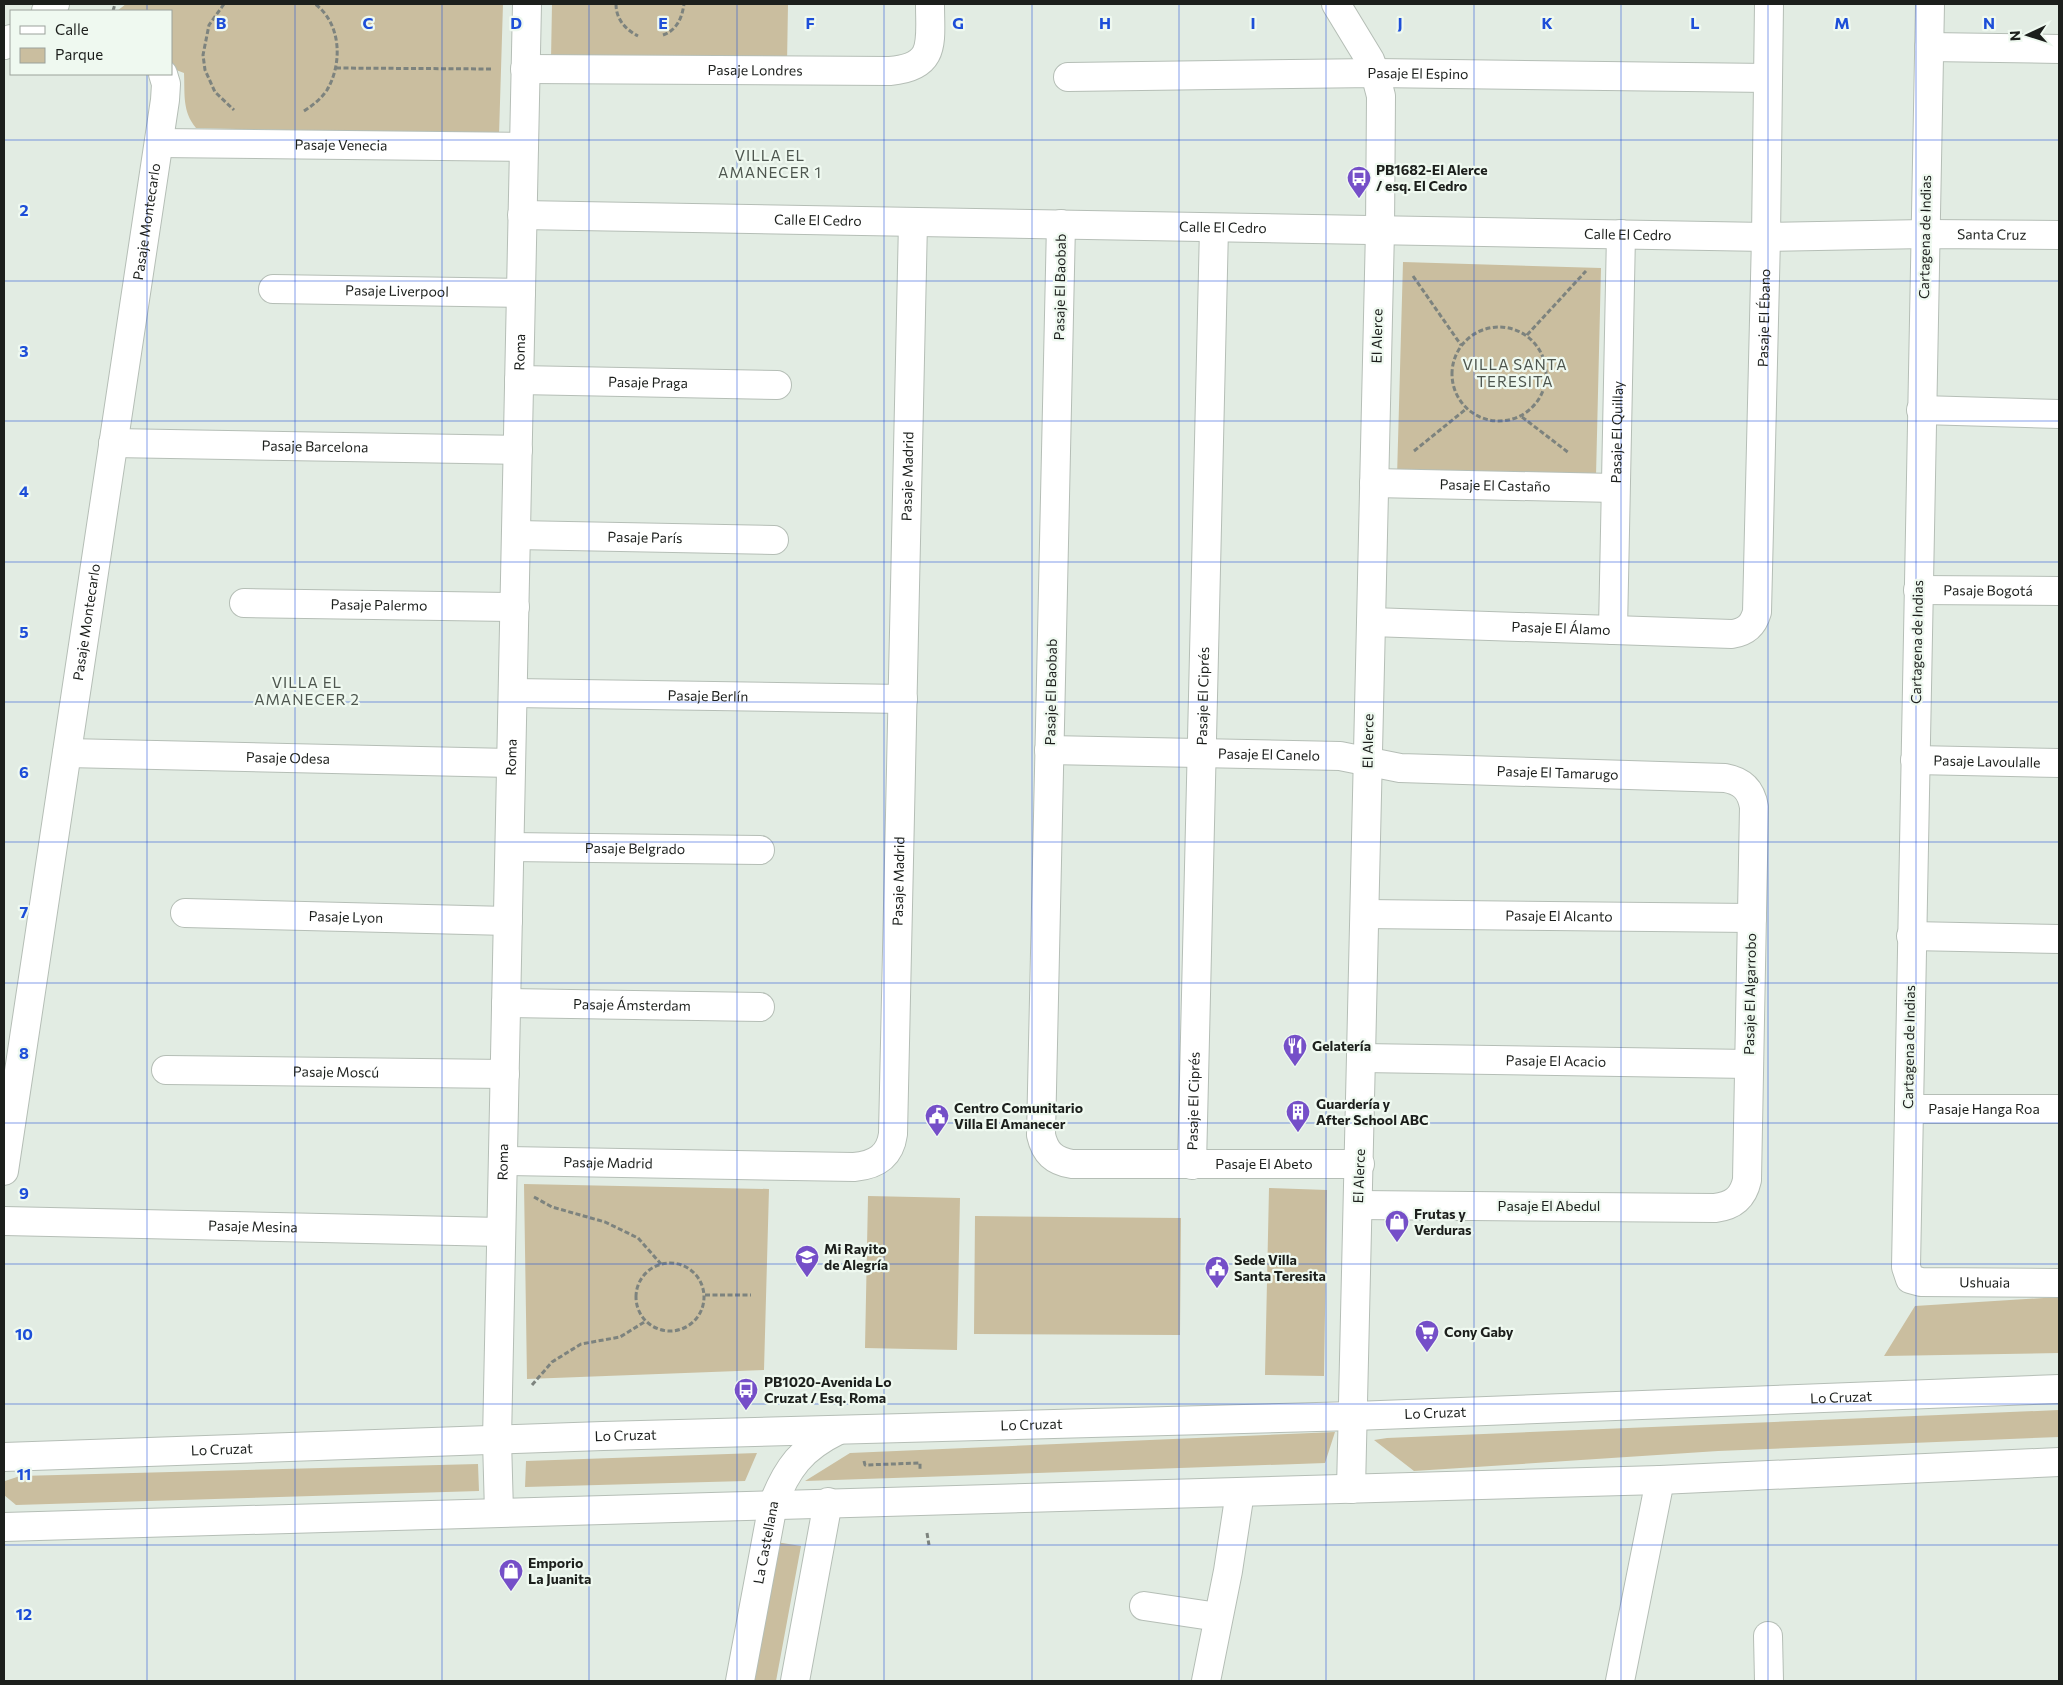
<svg xmlns="http://www.w3.org/2000/svg" width="2063" height="1685" font-family="Commissioner,sans-serif">
  <rect width="100%" height="100%" fill="#e2ece3"/>
  <!-- green -->
  <path fill="#cabe9f" d="M126 4H503L499 135 196 128C182 111 185 94 184 73L171 68V11H117Z
    M552 4H788L787 64 551 60Z
    M1403 262 1601 268 1596 476 1397 477Z
    M524 1184 769 1189 764 1370 527 1379Z
    M1269 1188 1327 1190 1324 1376 1265 1375Z
    M868 1196 960 1198 957 1350 865 1348Z
    M975 1216 1181 1218 1180 1335 974 1334Z
    M2059 1297V1353L1884 1356 1915 1306Z
    M2059 1410V1437L1718 1451 1414 1471 1374 1440 1387 1438Z
    M1335 1432 1325 1463 805 1481 850 1453Z
    M757 1453 745 1481 525 1487 526 1461Z
    M478 1464 479 1491 16 1505 4 1495 5 1481 20 1476Z
    M776 1542 801 1546 776 1681H751Z"/>
  <g fill="none" stroke-linecap="round" stroke-linejoin="round">
    <defs>
      <g id="minor">
        <path d="M1336 4 1370 60 1375 73 1381 96 1380 230 1371 622 1351 1489"/>
        <path id="s1" d="M1930 4 1906 1267 1910 1279 1921 1282 2059 1283"/>
        <path d="M46 11 55 4"/>
        <path d="M4 45 11 39"/>
        <path d="M1929 47 2059 49"/>
        <path id="s2" d="M525 69 890 71C937 67 930 42 930 4"/>
        <path id="s3" d="M1068 77 1375 73 1768 78"/>
        <path id="s4" d="M159 143 524 147"/>
        <path id="s5" d="M522 215 1766 237 1925 234 2059 235"/>
        <path id="s6" d="M1061 224 1041 1135C1045 1153 1054 1161 1072 1164H1360"/>
        <path id="s7" d="M273 289 521 293"/>
        <path id="s8" d="M519 380 777 385"/>
        <path d="M1921 410 2059 414"/>
        <path id="s9" d="M113 443 518 450"/>
        <path id="s10" d="M1374 483 1615 488"/>
        <path id="s11" d="M516 535 774 540"/>
        <path id="s12" d="M1918 590 2059 591"/>
        <path id="s13" d="M244 603 515 607"/>
        <path id="s14" d="M1371 622 1732 634C1746 632 1753 626 1757 612L1766 237 1769 4"/>
        <path id="s15" d="M1613 630 1621 234"/>
        <path id="s16" d="M513 693 903 699"/>
        <path id="s17" d="M1049 750 1340 756 1400 768 1725 778C1742 781 1751 789 1754 807L1747 1180C1743 1198 1733 1206 1715 1208L1358 1205"/>
        <path id="s18" d="M67 753 511 763"/>
        <path id="s19" d="M1915 760 2059 763"/>
        <path id="s20" d="M510 847 760 850"/>
        <path id="s21" d="M185 913 508 921"/>
        <path id="s22" d="M1365 914 1752 918"/>
        <path d="M1911 936 2059 939"/>
        <path id="s23" d="M506 1003 760 1007"/>
        <path id="s24" d="M1362 1058 1749 1064"/>
        <path id="s25" d="M166 1070 505 1074"/>
        <path id="s26" d="M1909 1109H2059"/>
        <path id="s27" d="M503 1161 854 1167C876 1165 890 1156 893 1134L913 222"/>
        <path id="s28" d="M1192 1165 1214 228"/>
        <path id="s29" d="M4 1171 165 100 166 84 163 74"/>
        <path id="s30" d="M4 1221 501 1232"/>
        <path id="s31" d="M4 1457 603 1436 1354 1416 2059 1389"/>
        <path id="s32" d="M499 1512 497 1440 527 4"/>
        <path d="M4 1527 1660 1480 2059 1462"/>
        <path d="M1144 1606 1218 1617"/>
        <path d="M1768 1636 1769 1681"/>
        <path id="s33" d="M740 1681 773 1504C787 1468 802 1448 837 1431"/>
        <path d="M795 1681 828 1502"/>
        <path d="M1206 1681 1228 1571 1240 1492"/>
        <path d="M1620 1681 1660 1480"/>
      </g>
    </defs>
    <!-- minor casing -->
    <use href="#minor" stroke="#b5beb6" stroke-width="30"/>
    <!-- path -->
    <path stroke="#7d837e" stroke-width="3" stroke-dasharray="5 2.5" stroke-linecap="butt" d="M224 4 209 25 203 55 205 70 215 92 234 110
      M616 4C616 19 625 29 638 36
      M113 11 115 4
      M663 35C677 30 682 18 684 4
      M336 68 493 69
      M304 111C313 105 321 99 327 90 343 63 341 23 315 4
      M1413 276 1461 345
      M1452 374a47 47 0 1 1 94 0a47 47 0 1 1-94 0Z
      M1527 335 1586 271
      M1522 417 1569 453
      M1414 451 1466 409
      M534 1197 552 1207 605 1222 638 1238 661 1264
      M636 1297a34 34 0 1 1 68 0a34 34 0 1 1-68 0Z
      M705 1295H751
      M532 1385 552 1362 581 1344 620 1337 646 1321
      M864 1461 865 1465 920 1463V1470
      M927 1533 929 1545"/>
    <!-- minor -->
    <use href="#minor" stroke="#fff" stroke-width="28"/>
  </g>
  <!-- grid -->
  <path fill="none" stroke="#1d4ed8" stroke-width="1" stroke-opacity="0.55" d="M147 4V11M295 4V1681M442 4V1681M589 4V1681M737 4V1681M884 4V1681M1032 4V1681M1179 4V1681M1326 4V1681M1474 4V1681M1621 4V1681M1768 4V1681M1916 4V1681M147 74V1681M4 140H2059M4 281H2059M4 421H2059M4 562H2059M4 702H2059M4 842H2059M4 983H2059M4 1123H2059M4 1264H2059M4 1404H2059M4 1545H2059"/>
  <!-- icons -->
  <defs>
    <symbol id="bus-pin" viewBox="-11 -11 22 30"><path d="M0 17L-7.5 6A9.5 9.5 0 1 1 7.5 6Z" fill="#754fc8" stroke="#eff9f0"/><path d="M-5-6H5V4H4V6H2V4H-2V6H-4V4H-5ZM-3.5-4V0h7V-4ZM-3.5 1.2v1.5H-2V1.2ZM2 1.2v1.5H3.5V1.2Z" fill="#fff"/></symbol>
    <symbol id="restaurant-pin" viewBox="-11 -11 22 30"><path d="M0 17L-7.5 6A9.5 9.5 0 1 1 7.5 6Z" fill="#754fc8" stroke="#eff9f0"/><path d="M-5-6h1v4h1v-4h1v4h1v-4h1v5L-1.5 .5V6h-2V.5L-5-1ZM5-6V6H3V1.5H1.5Q1.5-4 5-6Z" fill="#fff"/></symbol>
    <symbol id="building-pin" viewBox="-11 -11 22 30"><path d="M0 17L-7.5 6A9.5 9.5 0 1 1 7.5 6Z" fill="#754fc8" stroke="#eff9f0"/><path d="M-4-6H4V6H1V3H-1V6H-4ZM-2.5-4.3h1.7v1.8h-1.7ZM.8-4.3h1.7v1.8H.8ZM-2.5-1h1.7V.8h-1.7ZM.8-1h1.7V.8H.8Z" fill="#fff"/></symbol>
    <symbol id="civic-pin" viewBox="-11 -11 22 30"><path d="M0 17L-7.5 6A9.5 9.5 0 1 1 7.5 6Z" fill="#754fc8" stroke="#eff9f0"/><path d="M-.6-6.5H3V-4.5H.6V-3L4-1V1h2V6H-6V1h2V-1L-.6-3ZM-1.2 2.5V6h2.4V2.5Z" fill="#fff"/></symbol>
    <symbol id="shop-pin" viewBox="-11 -11 22 30"><path d="M0 17L-7.5 6A9.5 9.5 0 1 1 7.5 6Z" fill="#754fc8" stroke="#eff9f0"/><path d="M-5-2.5h2.3a2.7 3.5 0 0 1 5.4 0H5L5.5 6h-11ZM-1.5-2.5h3a1.5 2.3 0 0 0-3 0Z" fill="#fff"/></symbol>
    <symbol id="school-pin" viewBox="-11 -11 22 30"><path d="M0 17L-7.5 6A9.5 9.5 0 1 1 7.5 6Z" fill="#754fc8" stroke="#eff9f0"/><path d="M0-5L7-2L0 1L-7-2ZM-4 1L0 2.5L4 1V4Q0 6-4 4Z" fill="#fff"/></symbol>
    <symbol id="supermarket-pin" viewBox="-11 -11 22 30"><path d="M0 17L-7.5 6A9.5 9.5 0 1 1 7.5 6Z" fill="#754fc8" stroke="#eff9f0"/><path d="M-6-5.5h2.5l.6 2H6L4.5 2H-2.5L-4.4-4H-6ZM-1.5 3.2a1.3 1.3 0 1 0 .1 0ZM3 3.2a1.3 1.3 0 1 0 .1 0Z" fill="#fff"/></symbol>
  </defs>
  <g fill-rule="evenodd">
    <use href="#bus-pin" x="1345" y="164" width="28" height="38"/>
    <use href="#restaurant-pin" x="1281" y="1032" width="28" height="38"/>
    <use href="#building-pin" x="1284" y="1098" width="28" height="38"/>
    <use href="#civic-pin" x="923" y="1102" width="28" height="38"/>
    <use href="#shop-pin" x="1383" y="1208" width="28" height="38"/>
    <use href="#school-pin" x="793" y="1243" width="28" height="38"/>
    <use href="#civic-pin" x="1203" y="1254" width="28" height="38"/>
    <use href="#supermarket-pin" x="1413" y="1318" width="28" height="38"/>
    <use href="#bus-pin" x="732" y="1376" width="28" height="38"/>
    <use href="#shop-pin" x="497" y="1557" width="28" height="38"/>
  </g>
  <g text-anchor="middle" stroke-width="4.5" stroke-linejoin="round" paint-order="stroke">
    <!-- street labels -->
    <g font-size="14" fill="#1c1f1c" stroke="#eff9f0">
      <text dy="5" stroke="none"><textPath href="#s2" startOffset="230">Pasaje Londres</textPath></text>
      <text dy="5" stroke="none"><textPath href="#s3" startOffset="350">Pasaje El Espino</textPath></text>
      <text dy="5" stroke="none"><textPath href="#s4" startOffset="182">Pasaje Venecia</textPath></text>
      <text dy="5" stroke="none"><textPath href="#s5" startOffset="296">Calle El Cedro</textPath></text>
      <text dy="5" stroke="none"><textPath href="#s29" startOffset="960">Pasaje Montecarlo</textPath></text>
      <text dy="5" stroke="none"><textPath href="#s5" startOffset="701">Calle El Cedro</textPath></text>
      <text dy="5" stroke="none"><textPath href="#s5" startOffset="1106">Calle El Cedro</textPath></text>
      <text dy="5" stroke="none"><textPath href="#s5" startOffset="1470">Santa Cruz</textPath></text>
      <text transform="translate(1925 237) rotate(-89)" y="5">Cartagena de Indias</text>
      <text transform="translate(1060 287) rotate(-89)" y="5">Pasaje El Baobab</text>
      <text dy="5" stroke="none"><textPath href="#s7" startOffset="124">Pasaje Liverpool</textPath></text>
      <text dy="5" stroke="none"><textPath href="#s14" startOffset="691">Pasaje El Ébano</textPath></text>
      <text transform="translate(1377 336) rotate(-89)" y="5">El Alerce</text>
      <text dy="5" stroke="none"><textPath href="#s32" startOffset="1160">Roma</textPath></text>
      <text dy="5" stroke="none"><textPath href="#s8" startOffset="129">Pasaje Praga</textPath></text>
      <text dy="5" stroke="none"><textPath href="#s15" startOffset="198">Pasaje El Quillay</textPath></text>
      <text dy="5" stroke="none"><textPath href="#s9" startOffset="202">Pasaje Barcelona</textPath></text>
      <text dy="5" stroke="none"><textPath href="#s27" startOffset="1065">Pasaje Madrid</textPath></text>
      <text dy="5" stroke="none"><textPath href="#s10" startOffset="121">Pasaje El Castaño</textPath></text>
      <text dy="5" stroke="none"><textPath href="#s11" startOffset="129">Pasaje París</textPath></text>
      <text dy="5" stroke="none"><textPath href="#s12" startOffset="70">Pasaje Bogotá</textPath></text>
      <text dy="5" stroke="none"><textPath href="#s13" startOffset="135">Pasaje Palermo</textPath></text>
      <text dy="5" stroke="none"><textPath href="#s29" startOffset="555">Pasaje Montecarlo</textPath></text>
      <text dy="5" stroke="none"><textPath href="#s14" startOffset="190">Pasaje El Álamo</textPath></text>
      <text transform="translate(1917 642) rotate(-89)" y="5">Cartagena de Indias</text>
      <text transform="translate(1051 692) rotate(-89)" y="5">Pasaje El Baobab</text>
      <text dy="5" stroke="none"><textPath href="#s16" startOffset="195">Pasaje Berlín</textPath></text>
      <text dy="5" stroke="none"><textPath href="#s28" startOffset="469">Pasaje El Ciprés</textPath></text>
      <text transform="translate(1368 741) rotate(-89)" y="5">El Alerce</text>
      <text dy="5" stroke="none"><textPath href="#s17" startOffset="220">Pasaje El Canelo</textPath></text>
      <text dy="5" stroke="none"><textPath href="#s18" startOffset="221">Pasaje Odesa</textPath></text>
      <text dy="5" stroke="none"><textPath href="#s32" startOffset="755">Roma</textPath></text>
      <text dy="5" stroke="none"><textPath href="#s19" startOffset="72">Pasaje Lavoulalle</textPath></text>
      <text dy="5" stroke="none"><textPath href="#s17" startOffset="510">Pasaje El Tamarugo</textPath></text>
      <text dy="5" stroke="none"><textPath href="#s20" startOffset="125">Pasaje Belgrado</textPath></text>
      <text dy="5" stroke="none"><textPath href="#s27" startOffset="660">Pasaje Madrid</textPath></text>
      <text dy="5" stroke="none"><textPath href="#s22" startOffset="194">Pasaje El Alcanto</textPath></text>
      <text dy="5" stroke="none"><textPath href="#s21" startOffset="161">Pasaje Lyon</textPath></text>
      <text transform="translate(1750 994) rotate(-89)" y="5">Pasaje El Algarrobo</text>
      <text dy="5" stroke="none"><textPath href="#s23" startOffset="126">Pasaje Ámsterdam</textPath></text>
      <text transform="translate(1909 1047) rotate(-89)" y="5">Cartagena de Indias</text>
      <text dy="5" stroke="none"><textPath href="#s24" startOffset="194">Pasaje El Acacio</textPath></text>
      <text dy="5" stroke="none"><textPath href="#s25" startOffset="170">Pasaje Moscú</textPath></text>
      <text dy="5" stroke="none"><textPath href="#s28" startOffset="64">Pasaje El Ciprés</textPath></text>
      <text dy="5" stroke="none"><textPath href="#s26" startOffset="75">Pasaje Hanga Roa</textPath></text>
      <text dy="5" stroke="none"><textPath href="#s32" startOffset="350">Roma</textPath></text>
      <text dy="5" stroke="none"><textPath href="#s27" startOffset="105">Pasaje Madrid</textPath></text>
      <text dy="5" stroke="none"><textPath href="#s6" startOffset="1149">Pasaje El Abeto</textPath></text>
      <text transform="translate(1359 1176) rotate(-88)" y="5">El Alerce</text>
      <text x="1549" y="1211">Pasaje El Abedul</text>
      <text dy="5" stroke="none"><textPath href="#s30" startOffset="249">Pasaje Mesina</textPath></text>
      <text dy="5" stroke="none"><textPath href="#s1" startOffset="1351">Ushuaia</textPath></text>
      <text dy="5" stroke="none"><textPath href="#s31" startOffset="1838">Lo Cruzat</textPath></text>
      <text dy="5" stroke="none"><textPath href="#s31" startOffset="1432">Lo Cruzat</textPath></text>
      <text dy="5" stroke="none"><textPath href="#s31" startOffset="1028">Lo Cruzat</textPath></text>
      <text dy="5" stroke="none"><textPath href="#s31" startOffset="622">Lo Cruzat</textPath></text>
      <text dy="5" stroke="none"><textPath href="#s31" startOffset="218">Lo Cruzat</textPath></text>
      <text dy="5" stroke="none"><textPath href="#s33" startOffset="141">La Castellana</textPath></text>
    </g>
    <!-- poi labels -->
    <g font-size="14" font-weight="bold" fill="#1c1f1c" stroke="#eff9f0" text-anchor="start">
      <text x="1376" y="175">PB1682-El Alerce<tspan x="1376" dy="16">/ esq. El Cedro</tspan></text>
      <text x="1312" y="1051">Gelatería</text>
      <text x="1316" y="1109">Guardería y<tspan x="1316" dy="16">After School ABC</tspan></text>
      <text x="954" y="1113">Centro Comunitario<tspan x="954" dy="16">Villa El Amanecer</tspan></text>
      <text x="1414" y="1219">Frutas y<tspan x="1414" dy="16">Verduras</tspan></text>
      <text x="824" y="1254">Mi Rayito<tspan x="824" dy="16">de Alegría</tspan></text>
      <text x="1234" y="1265">Sede Villa<tspan x="1234" dy="16">Santa Teresita</tspan></text>
      <text x="1444" y="1337">Cony Gaby</text>
      <text x="764" y="1387">PB1020-Avenida Lo<tspan x="764" dy="16">Cruzat / Esq. Roma</tspan></text>
      <text x="528" y="1568">Emporio<tspan x="528" dy="16">La Juanita</tspan></text>
    </g>
    <!-- neighbourhood labels -->
    <g font-size="15" letter-spacing="1" fill="#4e564f" stroke="#eff9f0">
      <text x="770" y="161">VILLA EL<tspan x="770" dy="17">AMANECER 1</tspan></text>
      <text x="1515" y="370">VILLA SANTA<tspan x="1515" dy="17">TERESITA</tspan></text>
      <text x="307" y="688">VILLA EL<tspan x="307" dy="17">AMANECER 2</tspan></text>
    </g>
  </g>
  <g font-size="16" text-anchor="middle" font-weight="bold" fill="#1d4ed8" stroke="#eff9f0" stroke-width="4.5" stroke-linejoin="round" paint-order="stroke">
    <text x="221" y="29">B</text>
    <text x="368" y="29">C</text>
    <text x="516" y="29">D</text>
    <text x="663" y="29">E</text>
    <text x="810" y="29">F</text>
    <text x="958" y="29">G</text>
    <text x="1105" y="29">H</text>
    <text x="1253" y="29">I</text>
    <text x="1400" y="29">J</text>
    <text x="1547" y="29">K</text>
    <text x="1695" y="29">L</text>
    <text x="1842" y="29">M</text>
    <text x="1989" y="29">N</text>
    <text x="24" y="216">2</text>
    <text x="24" y="357">3</text>
    <text x="24" y="497">4</text>
    <text x="24" y="638">5</text>
    <text x="24" y="778">6</text>
    <text x="24" y="918">7</text>
    <text x="24" y="1059">8</text>
    <text x="24" y="1199">9</text>
    <text x="24" y="1340">10</text>
    <text x="24" y="1480">11</text>
    <text x="24" y="1620">12</text>
  </g>
  <!-- border -->
  <rect width="2063" height="1685" fill="none" stroke="#1c1f1c" stroke-width="10"/>
  <!-- legend -->
  <rect x="10" y="10" width="162" height="65" fill="#eff9f0" stroke="#9ba29b"/>
  <rect x="20" y="26" width="25" height="8" fill="#ffffff" stroke="#9ba29b"/>
  <text x="55" y="35" font-size="15" fill="#1c1f1c">Calle</text>
  <rect x="20" y="48" width="25" height="15" fill="#cabe9f" stroke="#9ba29b"/>
  <text x="55" y="60" font-size="15" fill="#1c1f1c">Parque</text>
  <!-- north arrow -->
  <g transform="translate(2028 35) rotate(266)" stroke="#eff9f0" stroke-width="4" paint-order="stroke">
  <path d="M0-4L9 19L0 12L-9 19Z" fill="#1c1f1c"/>
  <text y="-8" font-size="14" font-weight="bold" text-anchor="middle" fill="#1c1f1c">N</text>
  </g>
</svg>
